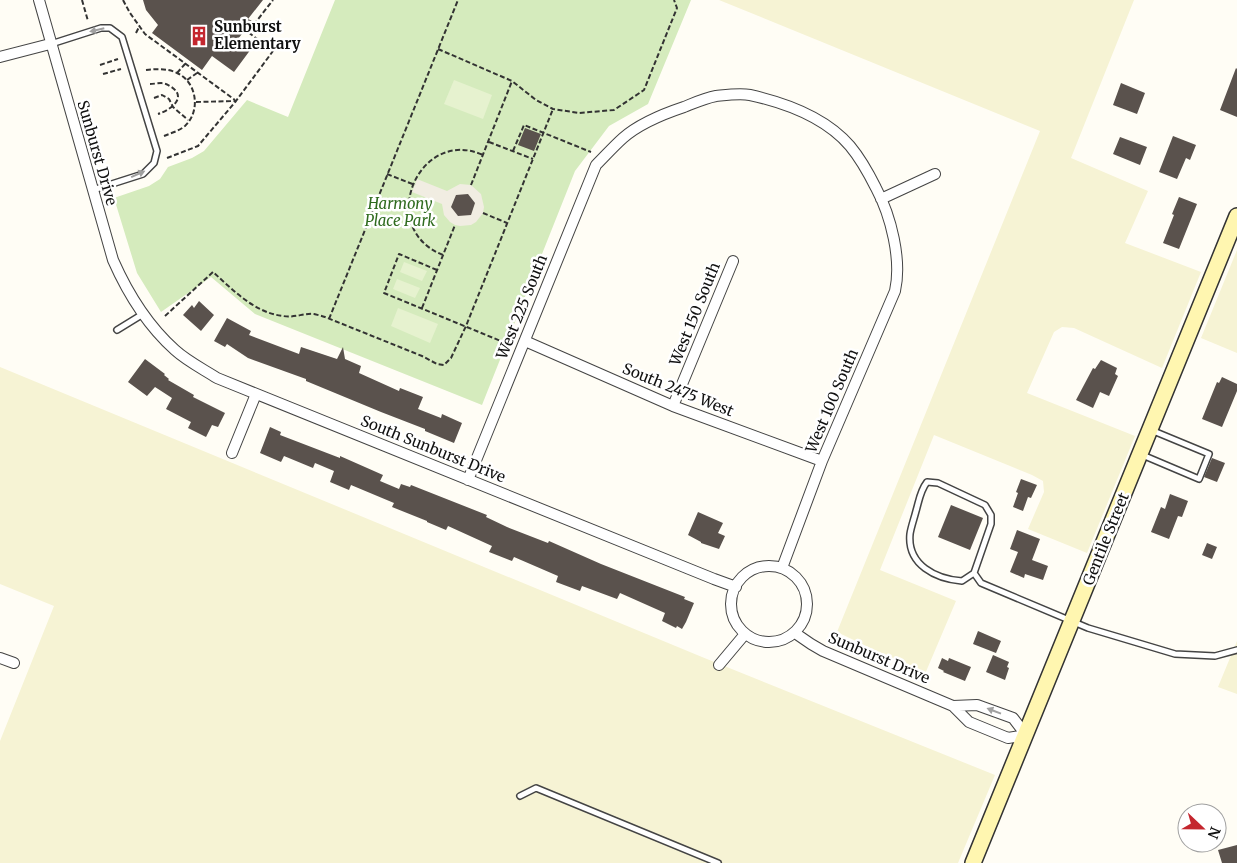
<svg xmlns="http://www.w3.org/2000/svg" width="1237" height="863" font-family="Merriweather,serif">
  <rect width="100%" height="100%" fill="#fffdf5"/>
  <!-- farmland -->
  <path fill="#f6f3d4" d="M719 0H1134L1071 158 1148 191 1125 243 1201 272 1162 368 1074 328 1062 327 1054 332 1027 393 1135 436 1087 553 1028 529 1044 492 1043 481 1032 475 934 435 880 570 956 601 925 674 837 632 1040 131Z
    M1237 250V353L1201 338Z
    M0 367 702 657 995 775 958 863H0V741L54 606 0 584Z
    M1237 641V694L1218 687Z"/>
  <!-- green -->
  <path fill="#d5ebbd" d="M335 0H691L648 104 609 126 575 171 482 405 255 314 211 277 161 312 137 273 114 198 149 186 160 179 168 167 192 158 204 151 247 100 288 117Z"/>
  <!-- pitch -->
  <path fill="#e6f2cf" d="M454 80 492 95 483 119 444 104Z
    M404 262 427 271 422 281 400 272Z
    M397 279 420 288 415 298 393 289Z
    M398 308 438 324 430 343 391 326Z"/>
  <!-- plaza -->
  <path fill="#f1ede2" d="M417 179 447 191 460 184 471 185 481 194 484 207 483 213 476 222 471 225 460 226 455 225 450 222 444 215 442 204 412 192Z"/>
  <!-- building -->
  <path fill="#5a524d" d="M143 0H263L248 19 252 21 238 39 251 49 234 72 212 56 202 70 152 33 158 25 146 10Z
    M1236 68 1237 69V117L1220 110Z
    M1121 83 1145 93 1137 114 1113 105Z
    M525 128 541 134 534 151 518 145Z
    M1173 136 1196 145 1190 160 1186 158 1177 179 1159 172Z
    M1120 137 1147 147 1140 165 1113 154Z
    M468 194 475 203 471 215 458 216 451 207 456 195Z
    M1179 197 1197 204 1179 249 1163 243 1174 215 1172 214Z
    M199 301 214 315 201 331 183 315 192 305 194 308Z
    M227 318 251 331 249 335 299 354 301 347 337 359 343 347 345 359 361 366 359 373 399 391 400 388 423 397 418 409 441 418 442 414 462 423 454 443 425 431V429L381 412 306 381V379L248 358 227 344 225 347 214 341Z
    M145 359 165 374 164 375 169 379 168 380 194 395 193 397 225 413 218 427 212 425 206 437 188 428 191 422 166 409 172 398 155 387 147 396 128 382Z
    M1101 360 1117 368 1115 374 1118 376 1109 396 1100 392 1093 408 1076 400 1093 368 1095 369Z
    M1222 377 1237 384V391L1222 427 1202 419 1217 382 1219 383Z
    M270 427 281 432 280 435 340 458V456L383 475 380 481 399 489 401 484 410 487 411 485 487 515 486 517 507 527 548 543 549 541 601 564 685 597 684 599 694 603 686 622 682 629 677 626 676 628 662 621 665 613 620 593 617 599 582 586 580 591 556 582 558 576 514 557 512 561 489 552 492 546 448 526 446 530 427 522V521L392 507 394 503 351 485 349 490 330 482 334 471 315 463 313 468 284 456 281 462 260 453Z
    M1212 458 1225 463 1217 482 1204 477Z
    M1021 479 1037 485 1031 498 1028 497 1023 511 1013 507 1018 493 1016 492Z
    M1170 494 1188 501 1182 517 1178 516 1169 539 1151 532 1161 507 1165 509Z
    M951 505 983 518 970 550 938 537Z
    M698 512 723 523 718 533 725 536 719 549 701 543V542L688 535Z
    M1017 530 1040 539 1032 560 1048 566 1043 580 1025 574 1024 578 1010 572 1018 552 1010 549Z
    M1207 543 1217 547 1212 559 1202 555Z
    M978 631 1001 641 996 653 973 644Z
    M993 655 1009 662 1007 667 1009 668 1005 680 986 672Z
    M942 658 948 661 949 658 971 667 965 681 943 672 944 671 938 668Z
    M1237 845V863H1222L1218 850Z"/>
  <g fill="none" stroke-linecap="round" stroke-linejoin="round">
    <defs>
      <path id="service" d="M51 44 101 28H110L122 37 157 151 154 163 143 174 93 190
        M117 330 143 314
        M1140 454 1199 479 1209 454 1151 430
        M974 573 962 581C936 579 907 565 910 534 911 527 914 519 916 511 919 501 920 491 927 482L938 483 985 505 991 515V524L974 573 981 583 1088 628 1175 654 1215 656 1237 650
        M520 796 536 788 718 863"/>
      <path id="minor" d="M39 0 113 260C128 294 147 325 175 350 187 361 203 369 217 378L714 579 736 587
        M0 57 50 44
        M881 199 935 174
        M525 341 673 406 822 461
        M673 406 733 261
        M232 453 256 394
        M468 480 596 165C605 156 614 146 623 138 640 123 663 114 684 107 694 103 705 98 716 96 726 95 740 93 750 95 786 103 826 118 850 146 860 158 869 174 876 188 891 216 902 260 895 291L822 461 782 568
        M731 604a38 38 0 1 1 76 0a38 38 0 1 1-76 0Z
        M795 633 811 644 823 651 953 706 969 722 1008 738 1026 735 1013 718 977 705 953 706
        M0 658 14 663
        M719 665 745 634"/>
      <path id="secondary" d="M973 863 1237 216"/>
    </defs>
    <!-- service casing -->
    <use href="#service" stroke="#444" stroke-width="8"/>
    <!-- minor casing -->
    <use href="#minor" stroke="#444" stroke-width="12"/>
    <!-- secondary casing -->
    <use href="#secondary" stroke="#333" stroke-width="18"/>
    <!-- path -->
    <path stroke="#333" stroke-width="2" stroke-dasharray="5 2.5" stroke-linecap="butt" d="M82 0 88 21
      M123 0 130 13 145 34 235 100
      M136 33 139 27
      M438 49 512 81 536 100 553 109 579 113 614 110 644 90 677 8 674 0
      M100 65 118 59
      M146 70C156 69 167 68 177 73 197 82 201 111 185 126 179 131 171 133 164 136
      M177 73 185 64
      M103 74 121 69
      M187 80 197 73
      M150 84C155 84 162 82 166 84 190 95 173 109 158 114
      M154 98 162 95 169 99 173 107 188 120
      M196 102 236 101
      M489 142 533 159
      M513 151 524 125 591 152
      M167 158 198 146 236 101 273 51 248 32 273 0
      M387 174 415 185
      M471 185 512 81
      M483 213 507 223
      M443 255C375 228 419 126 483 155
      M437 270 399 254 384 293 508 344
      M422 308 455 225
      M165 316 213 272C233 290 255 313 283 316 294 318 304 313 314 314 318 315 322 316 325 317L422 356 437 364 444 365 451 358 466 326 553 109
      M329 319 458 0"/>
    <!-- service -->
    <use href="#service" stroke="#fff" stroke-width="5"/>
    <!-- minor -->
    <use href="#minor" stroke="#fff" stroke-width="10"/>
    <!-- secondary -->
    <use href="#secondary" stroke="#fff6b0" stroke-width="15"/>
  </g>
  <!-- one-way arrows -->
  <defs><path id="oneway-solid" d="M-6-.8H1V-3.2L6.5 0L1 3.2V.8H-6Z" transform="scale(1.25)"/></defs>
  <g fill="#a0a0a0">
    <use href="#oneway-solid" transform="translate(97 30) rotate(167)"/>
    <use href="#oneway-solid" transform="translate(138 174) rotate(-24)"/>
    <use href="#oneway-solid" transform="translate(994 711) rotate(-159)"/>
  </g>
  <!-- icons -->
  <defs>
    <symbol id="building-bare" viewBox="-9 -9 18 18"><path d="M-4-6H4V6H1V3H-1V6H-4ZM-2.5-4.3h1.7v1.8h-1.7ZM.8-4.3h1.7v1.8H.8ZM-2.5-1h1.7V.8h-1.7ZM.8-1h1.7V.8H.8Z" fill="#c4262e" stroke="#fff" stroke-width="2.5" paint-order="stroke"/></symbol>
  </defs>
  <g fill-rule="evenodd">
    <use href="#building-bare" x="185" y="22" width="28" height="28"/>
  </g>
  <g text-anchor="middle" stroke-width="5" stroke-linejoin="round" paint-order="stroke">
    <!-- poi labels -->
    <g font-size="15" font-weight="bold" fill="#111" stroke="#fff" text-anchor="start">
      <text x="214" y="32">Sunburst<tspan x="214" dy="17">Elementary</tspan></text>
    </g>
    <!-- street labels -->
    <g font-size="15" fill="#111" stroke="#fff">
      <text transform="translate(97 153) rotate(74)" y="5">Sunburst Drive</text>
      <text transform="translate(522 307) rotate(-68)" y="5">West 225 South</text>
      <text transform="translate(695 314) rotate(-68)" y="5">West 150 South</text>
      <text transform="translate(678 390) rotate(22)" y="5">South 2475 West</text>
      <text transform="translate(832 401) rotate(-67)" y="5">West 100 South</text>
      <text transform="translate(433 449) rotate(22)" y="5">South Sunburst Drive</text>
      <text transform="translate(1106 539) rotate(-68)" y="5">Gentile Street</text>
      <text transform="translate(879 658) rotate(23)" y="5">Sunburst Drive</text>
    </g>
    <!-- park labels -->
    <g font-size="15" font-style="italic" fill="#2f6b1f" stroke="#fff">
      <text x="400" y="209">Harmony<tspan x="400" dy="17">Place Park</tspan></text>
    </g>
  </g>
  <!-- north arrow -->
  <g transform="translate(1202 828) rotate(112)"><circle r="24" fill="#ffffff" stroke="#a0a0a0"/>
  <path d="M0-4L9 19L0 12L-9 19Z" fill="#c4262e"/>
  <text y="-8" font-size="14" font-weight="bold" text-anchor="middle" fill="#111111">N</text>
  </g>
</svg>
